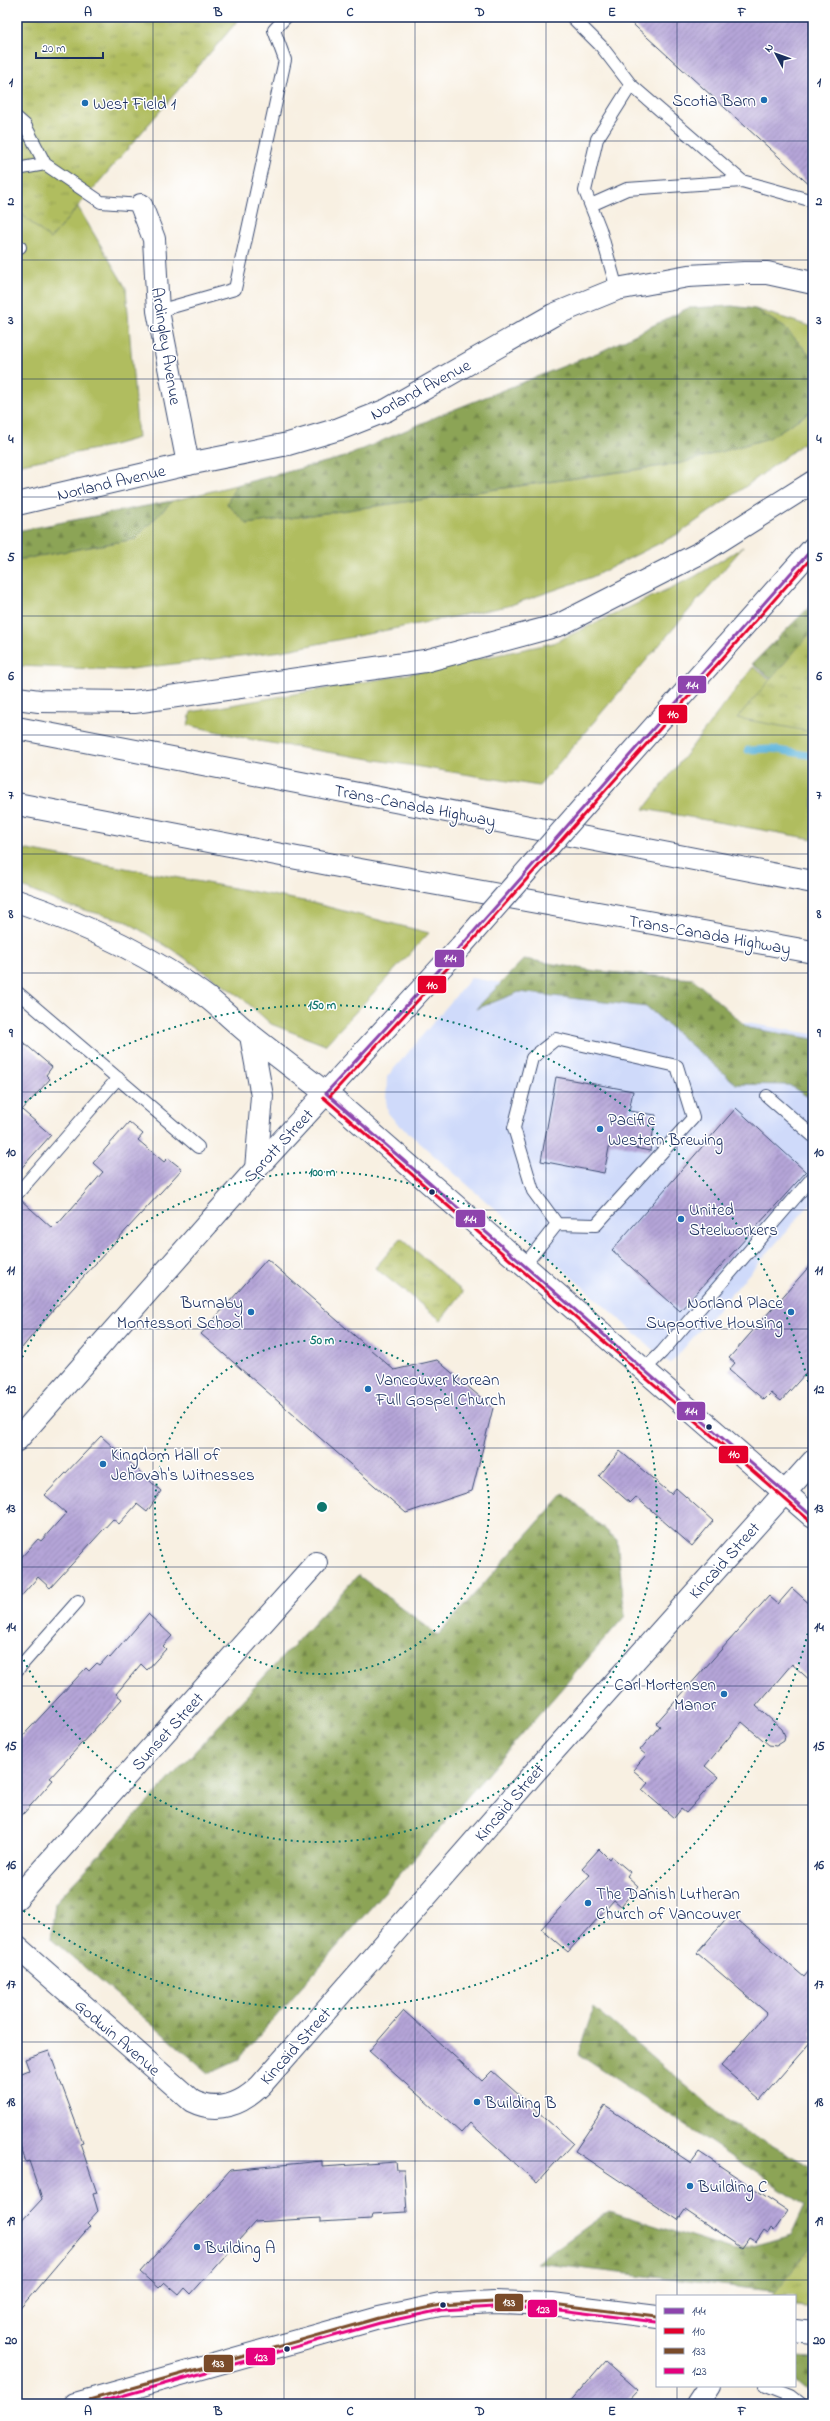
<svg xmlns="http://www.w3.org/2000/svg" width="830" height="2421" font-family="'Indie Flower',sans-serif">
  <defs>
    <pattern id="forest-firs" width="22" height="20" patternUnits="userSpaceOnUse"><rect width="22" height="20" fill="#8ca456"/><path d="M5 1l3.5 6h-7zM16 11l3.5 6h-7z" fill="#72864a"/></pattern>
    <pattern id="park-tufts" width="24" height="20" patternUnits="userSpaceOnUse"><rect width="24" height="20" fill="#b0bd5f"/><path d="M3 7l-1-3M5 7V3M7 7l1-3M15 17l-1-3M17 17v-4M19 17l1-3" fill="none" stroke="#8e9a52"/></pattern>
    <pattern id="building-hatch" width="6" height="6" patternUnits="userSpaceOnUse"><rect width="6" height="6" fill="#b5a5d8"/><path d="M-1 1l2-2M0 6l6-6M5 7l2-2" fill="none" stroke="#9287b2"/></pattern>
  </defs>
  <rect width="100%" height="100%" fill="#fff"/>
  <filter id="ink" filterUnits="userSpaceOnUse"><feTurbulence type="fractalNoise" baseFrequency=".025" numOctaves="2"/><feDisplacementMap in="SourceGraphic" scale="8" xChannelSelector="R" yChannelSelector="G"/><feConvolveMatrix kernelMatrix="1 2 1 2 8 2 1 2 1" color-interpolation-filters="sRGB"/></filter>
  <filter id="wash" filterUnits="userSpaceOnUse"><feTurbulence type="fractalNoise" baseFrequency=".012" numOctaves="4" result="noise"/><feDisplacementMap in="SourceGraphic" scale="16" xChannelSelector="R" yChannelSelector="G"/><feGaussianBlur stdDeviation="0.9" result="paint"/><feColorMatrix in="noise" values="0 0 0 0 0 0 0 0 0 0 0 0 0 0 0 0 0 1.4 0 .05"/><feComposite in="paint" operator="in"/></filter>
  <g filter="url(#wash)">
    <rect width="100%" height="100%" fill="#f8f0e2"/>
    <!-- built -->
    <path fill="#cfdafa" d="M471 978 813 1034V1201L670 1364 395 1121 388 1113 386 1100 387 1077Z"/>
    <!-- grass -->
    <path fill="#b0bd5f" stroke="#66765e" d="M78 207 126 288 138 438 110 446 17 465V210L50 239Z
      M755 309 813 327V358L785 328Z
      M813 410V436L749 484 678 534 592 577 508 606 282 651 123 670 17 666V560L135 539 172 501 236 485 227 504 247 524 678 464 769 438Z
      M743 547 539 786 258 741 188 725 191 712 403 675 553 643 694 577Z
      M753 667 813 710V839L644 809Z
      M17 848 309 902 429 933 325 1045 271 1024 243 999 176 952 124 920 68 906 17 885Z"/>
    <!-- forest -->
    <path fill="url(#forest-firs)" stroke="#546a5a" d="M732 306 755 309 785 328 813 358V410L769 438 682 463 247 524 227 504 236 485 345 457 445 413 602 351 688 308Z
      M172 501 135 539 17 560V531Z
      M813 603V710L752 664Z
      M524 959 596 971 693 979 748 1028 813 1039V1100L789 1085 736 1084 647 1007 519 992 476 1009Z
      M564 1493 617 1540 625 1616 239 2059 209 2073 51 1939 55 1903 358 1575 438 1635Z
      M594 2007 726 2120 813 2168V2296L536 2263 609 2211 735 2251 791 2235 805 2205 578 2054Z
      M797 2356 813 2357V2397L795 2381Z"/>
    <!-- park -->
    <path fill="url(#park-tufts)" stroke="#66765e" d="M17 17H241L50 239 17 210Z
      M813 630V732L737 718Z
      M401 1238 463 1292 441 1320 375 1268Z
      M813 2245V2308L795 2306V2296H772Z"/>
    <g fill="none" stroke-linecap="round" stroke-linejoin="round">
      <!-- stream -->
      <path stroke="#5fb5dc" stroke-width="7" d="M748 750 772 749 813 756"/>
    </g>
    <g id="blocks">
      <!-- building -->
      <path fill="url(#building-hatch)" d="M625 17H813V188Z
        M17 1037 52 1067 46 1075 50 1079 22 1110 51 1135 17 1173Z
        M556 1077 633 1091 629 1111 656 1115 650 1151 610 1143 604 1173 541 1161Z
        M736 1108 806 1172 680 1311 612 1250Z
        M129 1122 143 1134 138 1140 164 1162 168 1158 182 1169 53 1310 17 1354V1201L21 1200 52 1228 57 1223 58 1224 103 1172 93 1163Z
        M267 1259 394 1370 437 1360 493 1408 472 1491 406 1513 201 1334Z
        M813 1262V1365L781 1401 771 1393 764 1400 729 1370 735 1363 729 1358Z
        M101 1436 161 1491 147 1512 137 1504 119 1524 113 1519 50 1588 38 1577 17 1601V1562L38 1539 41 1541 66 1513 45 1495Z
        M620 1451 671 1494 676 1488 713 1521 692 1546 636 1497 630 1503 599 1476Z
        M792 1588 813 1607V1683L792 1664 756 1706 782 1729 785 1736 784 1741 776 1746 769 1745 742 1722 705 1766 718 1777 686 1813 681 1809 674 1818 642 1790 648 1783 633 1770 646 1755 640 1750 660 1726 656 1723 769 1596 778 1604Z
        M148 1614 172 1636 163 1646 166 1649 147 1670 141 1664 116 1694 122 1699 50 1778 53 1780 17 1821V1742L86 1668 89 1671 97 1663 100 1665 108 1656 110 1658Z
        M599 1849 609 1859 611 1856 630 1872 627 1876 638 1886 621 1906 614 1900 568 1952 541 1929 590 1875 582 1868Z
        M731 1914 804 1977 813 1966V2039L760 2100 721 2066 767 2013 697 1953Z
        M404 2011 482 2081 492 2071 573 2143 537 2183 470 2123 461 2133 369 2051Z
        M49 2051 83 2142 80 2143 97 2193 93 2194 98 2211 87 2223 90 2226 17 2312V2226L42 2199 29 2161 26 2162 17 2137V2075L29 2070 25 2059Z
        M605 2106 691 2163 699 2152 788 2211 774 2231 771 2228 768 2233 764 2230 756 2242 749 2238 742 2248 685 2210 678 2220 575 2151Z
        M322 2161V2167L396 2162 397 2170H404L407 2212 372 2214 371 2219 320 2222V2218L255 2222 191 2294 185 2288 179 2295 164 2282 158 2288 140 2272 230 2170Z
        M605 2361 638 2390 625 2404H568Z"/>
    </g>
  </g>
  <g filter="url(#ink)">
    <use href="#blocks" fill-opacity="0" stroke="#3c4c72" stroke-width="1"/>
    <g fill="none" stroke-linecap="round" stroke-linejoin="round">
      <defs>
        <path id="service" d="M572 17 601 46 631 85 597 139 585 191 600 229 617 289
          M631 85 742 181
          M17 118 25 125 45 164 101 202 141 205
          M17 169 45 164
          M591 205 627 189 742 181 813 201
          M17 244 20 247
          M158 311 235 289 285 60 274 30 286 17
          M17 992 198 1147
          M556 1039 677 1066 693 1118 596 1225 557 1224 533 1191 514 1128 532 1058Z
          M767 1096 813 1136
          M17 1194 118 1078
          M523 1267 557 1224
          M644 1370 662 1352 813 1177
          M17 1670 78 1601
          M766 2386 791 2396 801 2404"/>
        <path id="minor" d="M141 205 154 239 158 311 188 464
          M17 1898 316 1563
          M17 1947 192 2101C218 2114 242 2104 261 2085L534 1773 813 1461
          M697 2404 709 2386"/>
        <path id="tertiary" d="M17 504 188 464 288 444 339 429 387 410 553 315 617 289 688 276 744 273H767L813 283"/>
        <path id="secondary" d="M606 781 813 548
          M326 1093 813 1517
          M17 1440 256 1169 461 946
          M795 2331 813 2333
          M75 2404 379 2318 440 2305 494 2302 552 2304 657 2317"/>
        <path id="motorway" d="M17 698 39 701 134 702 425 661 559 625 702 552 813 482
          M17 728 813 882
          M17 804 349 868 813 952
          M17 901C84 924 151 955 208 998 223 1010 237 1024 252 1036 276 1055 301 1074 326 1093
          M251 1036 262 1096 256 1169"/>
      </defs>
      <!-- service casing -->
      <use href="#service" stroke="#3c4c72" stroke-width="14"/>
      <!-- minor casing -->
      <use href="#minor" stroke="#3c4c72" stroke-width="24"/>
      <!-- tertiary casing -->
      <use href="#tertiary" stroke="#3c4c72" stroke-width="24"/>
      <!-- secondary casing -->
      <use href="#secondary" stroke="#3c4c72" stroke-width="24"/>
      <!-- motorway casing -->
      <use href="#motorway" stroke="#3c4c72" stroke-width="24"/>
      <!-- service -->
      <use href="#service" stroke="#fff" stroke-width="12"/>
      <!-- minor -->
      <use href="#minor" stroke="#fff" stroke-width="22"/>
      <!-- tertiary -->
      <use href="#tertiary" stroke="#fff" stroke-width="22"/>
      <!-- secondary -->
      <use href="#secondary" stroke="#fff" stroke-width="22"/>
      <!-- motorway -->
      <use href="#motorway" stroke="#fff" stroke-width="22"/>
      <defs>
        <path id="secondary-bridge" d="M461 946 606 781"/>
      </defs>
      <!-- secondary-bridge casing -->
      <use href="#secondary-bridge" stroke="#3c4c72" stroke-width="24" stroke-linecap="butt"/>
      <!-- secondary-bridge -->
      <use href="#secondary-bridge" stroke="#fff" stroke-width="22"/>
      <defs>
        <path id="bus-1" d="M326 1093 461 946 813 548
          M326 1093 813 1517"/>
        <path id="bus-2" d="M330 1096 465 949 813 556
          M323 1097 810 1521"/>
        <path id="bus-3" d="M75 2404 379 2318 440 2305 494 2302 552 2304 657 2317"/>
        <path id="bus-4" d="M93 2404 380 2323 441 2310 494 2307 552 2309 656 2322"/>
      </defs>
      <!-- bus-1 casing -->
      <use href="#bus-1" stroke="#fff" stroke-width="6"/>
      <!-- bus-2 casing -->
      <use href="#bus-2" stroke="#fff" stroke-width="6"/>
      <!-- bus-3 casing -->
      <use href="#bus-3" stroke="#fff" stroke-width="6"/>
      <!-- bus-4 casing -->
      <use href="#bus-4" stroke="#fff" stroke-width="6"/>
      <!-- bus-1 -->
      <use href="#bus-1" stroke="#8e44ad" stroke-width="3"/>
      <!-- bus-2 -->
      <use href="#bus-2" stroke="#e4002b" stroke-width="3"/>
      <!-- bus-3 -->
      <use href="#bus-3" stroke="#7a4b2a" stroke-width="3"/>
      <!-- bus-4 -->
      <use href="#bus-4" stroke="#e5007d" stroke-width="3"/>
    </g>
  </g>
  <!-- grid -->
  <path fill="none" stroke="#1b2f5e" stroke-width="1" stroke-opacity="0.55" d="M153 17V2404M284 17V2404M415 17V2404M546 17V2404M677 17V2296M17 141H813M17 260H813M17 379H813M17 497H813M17 616H813M17 735H813M17 854H813M17 973H813M17 1092H813M17 1210H813M17 1329H813M17 1448H813M17 1567H813M17 1686H813M17 1805H813M17 1924H813M17 2042H813M17 2161H813M17 2280H813M677 2386V2404"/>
  <!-- distance rings -->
  <g fill="none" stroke="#0f766e" stroke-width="2" stroke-dasharray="2 4">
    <circle cx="322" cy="1507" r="167"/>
    <path d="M17 1368A335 335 0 1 1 17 1646"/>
    <path d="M812 1616A502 502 0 0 1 20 1908M20 1106A502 502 0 0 1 812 1398"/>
  </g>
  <!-- markers -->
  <g fill="#1f6fb2" stroke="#fff" stroke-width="1.5">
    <circle cx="764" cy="100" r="4"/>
    <circle cx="85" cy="103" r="4"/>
    <circle cx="600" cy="1129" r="4"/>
    <circle cx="681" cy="1219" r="4"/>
    <circle cx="251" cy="1312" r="4"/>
    <circle cx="791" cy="1312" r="4"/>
    <circle cx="368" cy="1389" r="4"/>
    <circle cx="103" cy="1464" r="4"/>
    <circle cx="724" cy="1694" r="4"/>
    <circle cx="588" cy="1903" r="4"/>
    <circle cx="477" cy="2102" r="4"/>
    <circle cx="690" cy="2186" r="4"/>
    <circle cx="197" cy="2247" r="4"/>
  </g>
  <g fill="#1b2f5e" stroke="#fff" stroke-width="1.5">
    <circle cx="432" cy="1192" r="3.5"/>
    <circle cx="709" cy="1427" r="3.5"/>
    <circle cx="443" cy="2305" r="3.5"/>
    <circle cx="287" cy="2349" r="3.5"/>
  </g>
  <g text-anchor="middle" stroke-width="3" stroke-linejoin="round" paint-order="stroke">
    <!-- poi labels -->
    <g font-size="17" fill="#1b2f5e" stroke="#fff" text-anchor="start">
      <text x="756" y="106" text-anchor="end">Scotia Barn</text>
      <text x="93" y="109">West Field 1</text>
      <text x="608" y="1125">Pacific<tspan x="608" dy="20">Western Brewing</tspan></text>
      <text x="689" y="1215">United<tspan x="689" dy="20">Steelworkers</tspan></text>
      <text x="243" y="1308" text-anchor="end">Burnaby<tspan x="243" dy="20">Montessori School</tspan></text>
      <text x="783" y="1308" text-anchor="end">Norland Place<tspan x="783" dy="20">Supportive Housing</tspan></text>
      <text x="376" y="1385">Vancouver Korean<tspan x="376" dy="20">Full Gospel Church</tspan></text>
      <text x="111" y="1460">Kingdom Hall of<tspan x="111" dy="20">Jehovah's Witnesses</tspan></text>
      <text x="716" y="1690" text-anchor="end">Carl Mortensen<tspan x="716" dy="20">Manor</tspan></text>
      <text x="596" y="1899">The Danish Lutheran<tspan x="596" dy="20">Church of Vancouver</tspan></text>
      <text x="485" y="2108">Building B</text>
      <text x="698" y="2192">Building C</text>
      <text x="205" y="2253">Building A</text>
    </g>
    <!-- street labels -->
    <g font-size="17" fill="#1b2f5e" stroke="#fff">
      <text transform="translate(167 346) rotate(81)" y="6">Ardingley Avenue</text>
      <text transform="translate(420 389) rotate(-28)" y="6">Norland Avenue</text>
      <text transform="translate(111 482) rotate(-13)" y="6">Norland Avenue</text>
      <text transform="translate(415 805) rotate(11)" y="6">Trans-Canada Highway</text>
      <text transform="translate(710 934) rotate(10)" y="6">Trans-Canada Highway</text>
      <text transform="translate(278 1145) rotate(-47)" y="6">Sprott Street</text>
      <text transform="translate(724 1560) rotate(-48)" y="6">Kincaid Street</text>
      <text transform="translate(167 1731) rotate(-48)" y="6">Sunset Street</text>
      <text transform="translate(509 1802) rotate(-49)" y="6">Kincaid Street</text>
      <text transform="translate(118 2037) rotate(41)" y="6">Godwin Avenue</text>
      <text transform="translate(295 2046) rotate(-48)" y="6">Kincaid Street</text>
    </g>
  </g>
  <circle cx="322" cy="1507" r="6" fill="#0f766e" stroke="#fff" stroke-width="2"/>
  <g font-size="12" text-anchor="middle" font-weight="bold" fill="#0f766e" stroke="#fff" stroke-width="3" stroke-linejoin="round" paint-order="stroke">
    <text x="322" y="1009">150 m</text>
    <text x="322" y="1176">100 m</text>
    <text x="322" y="1344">50 m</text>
  </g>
  <g stroke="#fff" stroke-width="1.5">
    <rect x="677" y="675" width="30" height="19" rx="4" fill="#8e44ad"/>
    <rect x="658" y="704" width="30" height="20" rx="4" fill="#e4002b"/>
    <rect x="434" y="949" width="31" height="19" rx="4" fill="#8e44ad"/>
    <rect x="417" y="975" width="30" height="19" rx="4" fill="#e4002b"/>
    <rect x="455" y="1209" width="31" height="19" rx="4" fill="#8e44ad"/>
    <rect x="676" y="1401" width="30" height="20" rx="4" fill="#8e44ad"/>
    <rect x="718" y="1445" width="31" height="19" rx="4" fill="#e4002b"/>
    <rect x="494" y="2293" width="30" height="19" rx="4" fill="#7a4b2a"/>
    <rect x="527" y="2299" width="31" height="19" rx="4" fill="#e5007d"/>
    <rect x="245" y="2347" width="31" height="19" rx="4" fill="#e5007d"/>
    <rect x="203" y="2354" width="31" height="19" rx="4" fill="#7a4b2a"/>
  </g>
  <g font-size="11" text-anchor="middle" font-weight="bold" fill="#fff">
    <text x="692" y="689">144</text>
    <text x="673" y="718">110</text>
    <text x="450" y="962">144</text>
    <text x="432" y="989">110</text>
    <text x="470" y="1223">144</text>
    <text x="691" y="1415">144</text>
    <text x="734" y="1458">110</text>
    <text x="509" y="2306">133</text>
    <text x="543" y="2313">123</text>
    <text x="261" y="2361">123</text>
    <text x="218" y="2367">133</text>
  </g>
  <!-- margin -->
  <rect width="830" height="2421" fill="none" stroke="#fff" stroke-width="44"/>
  <!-- legend -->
  <rect x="656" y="2295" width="140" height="92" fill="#ffffff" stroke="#a4acbf"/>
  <rect x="664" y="2308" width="20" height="6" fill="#8e44ad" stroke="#a4acbf"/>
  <text x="692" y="2315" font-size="12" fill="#1b2f5e">144</text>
  <rect x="664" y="2328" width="20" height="6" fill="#e4002b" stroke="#a4acbf"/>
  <text x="692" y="2335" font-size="12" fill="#1b2f5e">110</text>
  <rect x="664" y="2348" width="20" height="6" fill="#7a4b2a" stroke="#a4acbf"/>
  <text x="692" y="2355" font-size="12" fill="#1b2f5e">133</text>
  <rect x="664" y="2368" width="20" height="6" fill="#e5007d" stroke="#a4acbf"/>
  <text x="692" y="2375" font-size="12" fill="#1b2f5e">123</text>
  <!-- north arrow -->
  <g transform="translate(776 54) rotate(311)" stroke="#ffffff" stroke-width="3" paint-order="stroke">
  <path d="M0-3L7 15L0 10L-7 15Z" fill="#1b2f5e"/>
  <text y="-6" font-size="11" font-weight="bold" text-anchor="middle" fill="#1b2f5e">N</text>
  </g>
  <!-- scale -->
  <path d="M36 52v6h67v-6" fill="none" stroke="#1b2f5e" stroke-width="2"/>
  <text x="42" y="52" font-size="12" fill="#1b2f5e" stroke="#ffffff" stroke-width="3" paint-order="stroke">20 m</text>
  <rect x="22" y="22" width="786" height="2377" fill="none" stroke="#1b2f5e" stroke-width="1.5"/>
  <g font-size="13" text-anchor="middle" font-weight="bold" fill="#1b2f5e">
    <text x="88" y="16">A</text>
    <text x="218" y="16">B</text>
    <text x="350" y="16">C</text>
    <text x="480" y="16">D</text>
    <text x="612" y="16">E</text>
    <text x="742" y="16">F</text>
    <text x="11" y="86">1</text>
    <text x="819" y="86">1</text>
    <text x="11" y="205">2</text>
    <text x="819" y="205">2</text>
    <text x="11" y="324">3</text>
    <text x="819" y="324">3</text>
    <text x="11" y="443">4</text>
    <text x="819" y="443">4</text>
    <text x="11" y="561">5</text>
    <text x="819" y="561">5</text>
    <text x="11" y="680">6</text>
    <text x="819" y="680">6</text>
    <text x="11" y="799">7</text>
    <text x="819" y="799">7</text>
    <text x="11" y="918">8</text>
    <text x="819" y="918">8</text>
    <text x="11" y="1037">9</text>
    <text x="819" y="1037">9</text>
    <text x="11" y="1156">10</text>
    <text x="819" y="1156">10</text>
    <text x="11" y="1274">11</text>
    <text x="819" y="1274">11</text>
    <text x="11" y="1393">12</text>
    <text x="819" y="1393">12</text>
    <text x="11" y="1512">13</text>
    <text x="819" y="1512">13</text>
    <text x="11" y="1631">14</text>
    <text x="819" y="1631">14</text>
    <text x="11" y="1750">15</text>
    <text x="819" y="1750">15</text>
    <text x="11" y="1869">16</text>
    <text x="819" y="1869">16</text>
    <text x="11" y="1988">17</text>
    <text x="819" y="1988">17</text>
    <text x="11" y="2106">18</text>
    <text x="819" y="2106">18</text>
    <text x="11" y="2225">19</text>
    <text x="819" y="2225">19</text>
    <text x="11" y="2344">20</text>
    <text x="819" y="2344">20</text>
    <text x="88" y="2415">A</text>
    <text x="218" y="2415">B</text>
    <text x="350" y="2415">C</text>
    <text x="480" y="2415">D</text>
    <text x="612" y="2415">E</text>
    <text x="742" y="2415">F</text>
  </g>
</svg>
